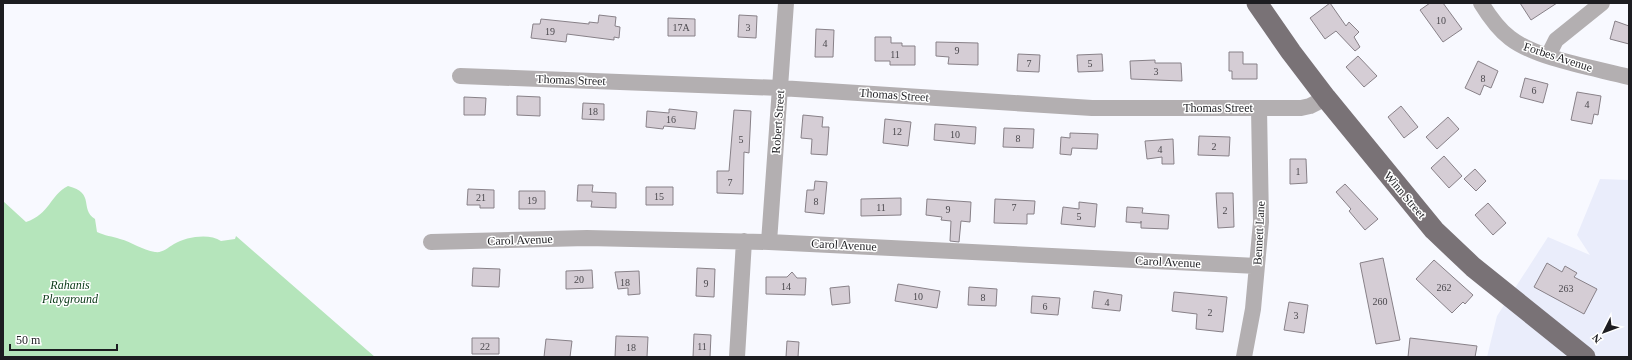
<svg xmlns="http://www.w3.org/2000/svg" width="1632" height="360" font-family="Georgia,serif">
  <rect width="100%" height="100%" fill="#f8f9ff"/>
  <!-- built -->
  <path fill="#eaedfb" d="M1600 179 1629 180V357H1487L1497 316 1548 237 1590 255 1577 235Z"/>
  <!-- green -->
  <path fill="#b5e5bb" d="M68 186C96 193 79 209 95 219L97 232C105 236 112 236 120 239 132 242 142 250 155 252 163 253 167 248 174 244 186 237 209 233 221 241L235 239 236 236 375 357H3V201L26 222C50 214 50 195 68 186Z"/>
  <!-- building -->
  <path fill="#d5cdd5" stroke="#888188" d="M1330 3 1346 26 1349 22 1359 32 1354 37 1360 47 1355 51 1336 31 1325 39 1310 18Z
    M1430 3H1443L1462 29 1443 42 1420 10Z
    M1520 3H1557L1531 20Z
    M599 15 616 17 615 26 620 27 619 38 614 37V40L567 34 566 42 531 38 533 24H540L541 19 589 24V22L598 23Z
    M739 15 757 16 756 38 738 37Z
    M668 18 695 19V36H668Z
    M1615 21 1629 26V44L1610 39Z
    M816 29 834 30 833 57H815Z
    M875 37H891V43H902V46H915V65H890V61H875Z
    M936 42 978 43V65L948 64 949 57 936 56Z
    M1229 52H1243V64H1257V79H1232V71H1229Z
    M1018 54 1040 55 1039 72 1017 71Z
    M1102 54 1103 71 1078 72 1077 55Z
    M1358 56 1377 76 1364 87 1346 67Z
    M1155 60V63H1181L1182 81 1131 79 1130 61Z
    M1478 61 1498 71 1491 88 1484 85 1480 95 1465 88Z
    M1525 78 1548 84 1543 103 1520 97Z
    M1577 92 1601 96 1598 115 1594 114 1592 124 1571 120Z
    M517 96 540 97V116L517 115Z
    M464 97 486 98 485 115H464Z
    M583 103 604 104V120L582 119Z
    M1401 106 1418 127 1404 138 1388 117Z
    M669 109 697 112 695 129 664 126 663 129 646 127 647 111 669 113Z
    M734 110 751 111 749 153 744 152 743 194 717 193V171H729Z
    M803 115 823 117 822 127H829L827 155 811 154 812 139 801 138Z
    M1448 117 1459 129 1437 149 1426 137Z
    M885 119 911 122 908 146 883 143Z
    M935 124 976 127 975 144 934 140Z
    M1004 128 1034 129 1033 148 1003 147Z
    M1070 133 1098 134 1097 149 1072 148 1071 155 1060 154 1061 137 1070 138Z
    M1199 136 1230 137 1229 156 1198 155Z
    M1173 139 1174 164H1162V157L1147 159 1145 141Z
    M1444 156 1462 176 1449 188 1431 168Z
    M1290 159H1306L1307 183 1290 184Z
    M1475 169 1486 181 1476 191 1464 179Z
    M815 181 827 182 824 214 805 212 807 190H814Z
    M1345 184 1378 219 1365 230 1349 211 1351 209 1336 192Z
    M578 185H593L592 192 616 193V208L591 207 592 201H577Z
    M646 187H673V205H646Z
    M468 189 494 190V208H480V205H467Z
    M519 191H545V209H519Z
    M1216 193H1233L1234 227 1218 228Z
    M901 198V215L861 216V199Z
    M927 199 971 202 970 222 961 221 959 242 950 241 951 221 941 220 942 217 926 215Z
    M995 199 1035 201 1034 214H1027V224L994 223Z
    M1079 202 1097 204 1095 227 1061 224 1063 207 1079 209Z
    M1488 203 1506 223 1493 235 1475 215Z
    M1127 207 1143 208 1142 213 1169 215 1168 229 1141 228V221V223L1126 222Z
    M1383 258 1400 340 1376 344 1360 263Z
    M1434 260 1473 295 1465 304 1463 302 1452 313 1416 279Z
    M1547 263 1562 272 1565 266 1577 273 1574 277 1597 289 1584 314 1534 287Z
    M473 268 500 269 499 287 472 286Z
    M697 268 715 269 714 297 696 296Z
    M592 270 593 288 566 289V271Z
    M639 271 640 294 628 295V288L618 289 615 272Z
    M792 272 797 278H806L805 295 766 294V277H787Z
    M898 284 940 291 937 308 895 301Z
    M849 286 850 303 832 305 830 288Z
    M969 287 997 289 996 306 968 305Z
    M1094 291 1122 295 1120 311 1092 308Z
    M1174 292 1227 297 1223 332 1196 329 1197 314 1172 311Z
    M1032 296 1060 298 1058 315 1031 313Z
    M1289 302 1308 305 1304 333 1284 330Z
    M694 334 711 335 710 357H693Z
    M616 336 648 337 647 357H615Z
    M472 338H499V354H472Z
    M1410 338 1477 346 1475 357H1408Z
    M546 339 572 341 570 357H544Z
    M787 341 799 342 798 357H786Z"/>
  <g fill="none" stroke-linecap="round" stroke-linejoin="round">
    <!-- minor -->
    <path stroke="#b3afb1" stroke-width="16" d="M1481 3C1489 16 1498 29 1510 38 1537 59 1595 68 1629 77
      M1548 56 1556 40 1602 3
      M460 76 780 88 1092 108H1301L1310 106 1326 98
      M431 242 587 238 769 242 1257 266
      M769 242 786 3
      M737 357 744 241
      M1244 357 1253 309 1261 222 1259 108"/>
    <!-- major -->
    <path stroke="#797276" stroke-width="21" d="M1257 3 1291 52 1326 98 1434 230 1473 267 1585 357"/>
  </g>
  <g text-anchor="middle" stroke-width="3" stroke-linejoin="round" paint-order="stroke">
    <!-- number labels -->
    <g font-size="10" fill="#4b494e">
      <text x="1441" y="24">10</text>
      <text x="681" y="31">17A</text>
      <text x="748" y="31">3</text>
      <text x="550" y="35">19</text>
      <text x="825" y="47">4</text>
      <text x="957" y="54">9</text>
      <text x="895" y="58">11</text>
      <text x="1029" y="67">7</text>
      <text x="1090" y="67">5</text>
      <text x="1156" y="75">3</text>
      <text x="1483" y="82">8</text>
      <text x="1534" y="94">6</text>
      <text x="1587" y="108">4</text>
      <text x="593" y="115">18</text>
      <text x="671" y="123">16</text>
      <text x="897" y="135">12</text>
      <text x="955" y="138">10</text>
      <text x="1018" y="142">8</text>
      <text x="741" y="143">5</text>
      <text x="1214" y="150">2</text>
      <text x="1160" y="153">4</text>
      <text x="1298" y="175">1</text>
      <text x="730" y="186">7</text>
      <text x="659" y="200">15</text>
      <text x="481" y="201">21</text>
      <text x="532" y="204">19</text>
      <text x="816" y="205">8</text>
      <text x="881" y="211">11</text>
      <text x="1014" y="211">7</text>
      <text x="948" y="213">9</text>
      <text x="1225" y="214">2</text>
      <text x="1079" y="220">5</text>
      <text x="579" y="283">20</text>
      <text x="625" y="286">18</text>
      <text x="706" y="287">9</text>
      <text x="786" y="290">14</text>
      <text x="1444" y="291">262</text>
      <text x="1566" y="292">263</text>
      <text x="918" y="300">10</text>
      <text x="983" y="301">8</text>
      <text x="1380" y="305">260</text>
      <text x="1107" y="306">4</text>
      <text x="1045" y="310">6</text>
      <text x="1210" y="316">2</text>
      <text x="1296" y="319">3</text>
      <text x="485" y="350">22</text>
      <text x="702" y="350">11</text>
      <text x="631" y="351">18</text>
    </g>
    <!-- street labels -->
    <g font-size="12" fill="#1d1d21" stroke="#fff">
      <text transform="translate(1558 57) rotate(18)" y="4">Forbes Avenue</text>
      <text transform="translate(571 80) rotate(2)" y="4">Thomas Street</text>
      <text transform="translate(894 95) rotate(4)" y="4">Thomas Street</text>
      <text x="1218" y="112">Thomas Street</text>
      <text transform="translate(778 122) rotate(-86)" y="4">Robert Street</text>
      <text transform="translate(1405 195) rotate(50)" y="4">Winn Street</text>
      <text transform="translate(1259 233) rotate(-87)" y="4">Bennett Lane</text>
      <text transform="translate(520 240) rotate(-2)" y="4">Carol Avenue</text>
      <text transform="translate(844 245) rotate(3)" y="4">Carol Avenue</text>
      <text transform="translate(1168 262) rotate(3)" y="4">Carol Avenue</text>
    </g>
    <!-- park labels -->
    <g font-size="12" font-style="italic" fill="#083815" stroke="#fff">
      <text x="70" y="289">Rahanis<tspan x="70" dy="14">Playground</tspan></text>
    </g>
  </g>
  <!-- border -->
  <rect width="1632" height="360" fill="none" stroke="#1d1d21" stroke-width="8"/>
  <!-- north arrow -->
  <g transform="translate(1604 332) rotate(228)" stroke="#ffffff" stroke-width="3" paint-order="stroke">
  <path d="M0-3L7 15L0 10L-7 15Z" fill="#1d1d21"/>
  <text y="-6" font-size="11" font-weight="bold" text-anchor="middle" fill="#1d1d21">N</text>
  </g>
  <!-- scale -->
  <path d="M10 344v6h107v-6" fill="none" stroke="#1d1d21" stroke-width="2"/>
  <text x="16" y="344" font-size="12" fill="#1d1d21" stroke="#ffffff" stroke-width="3" paint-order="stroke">50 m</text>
</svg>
